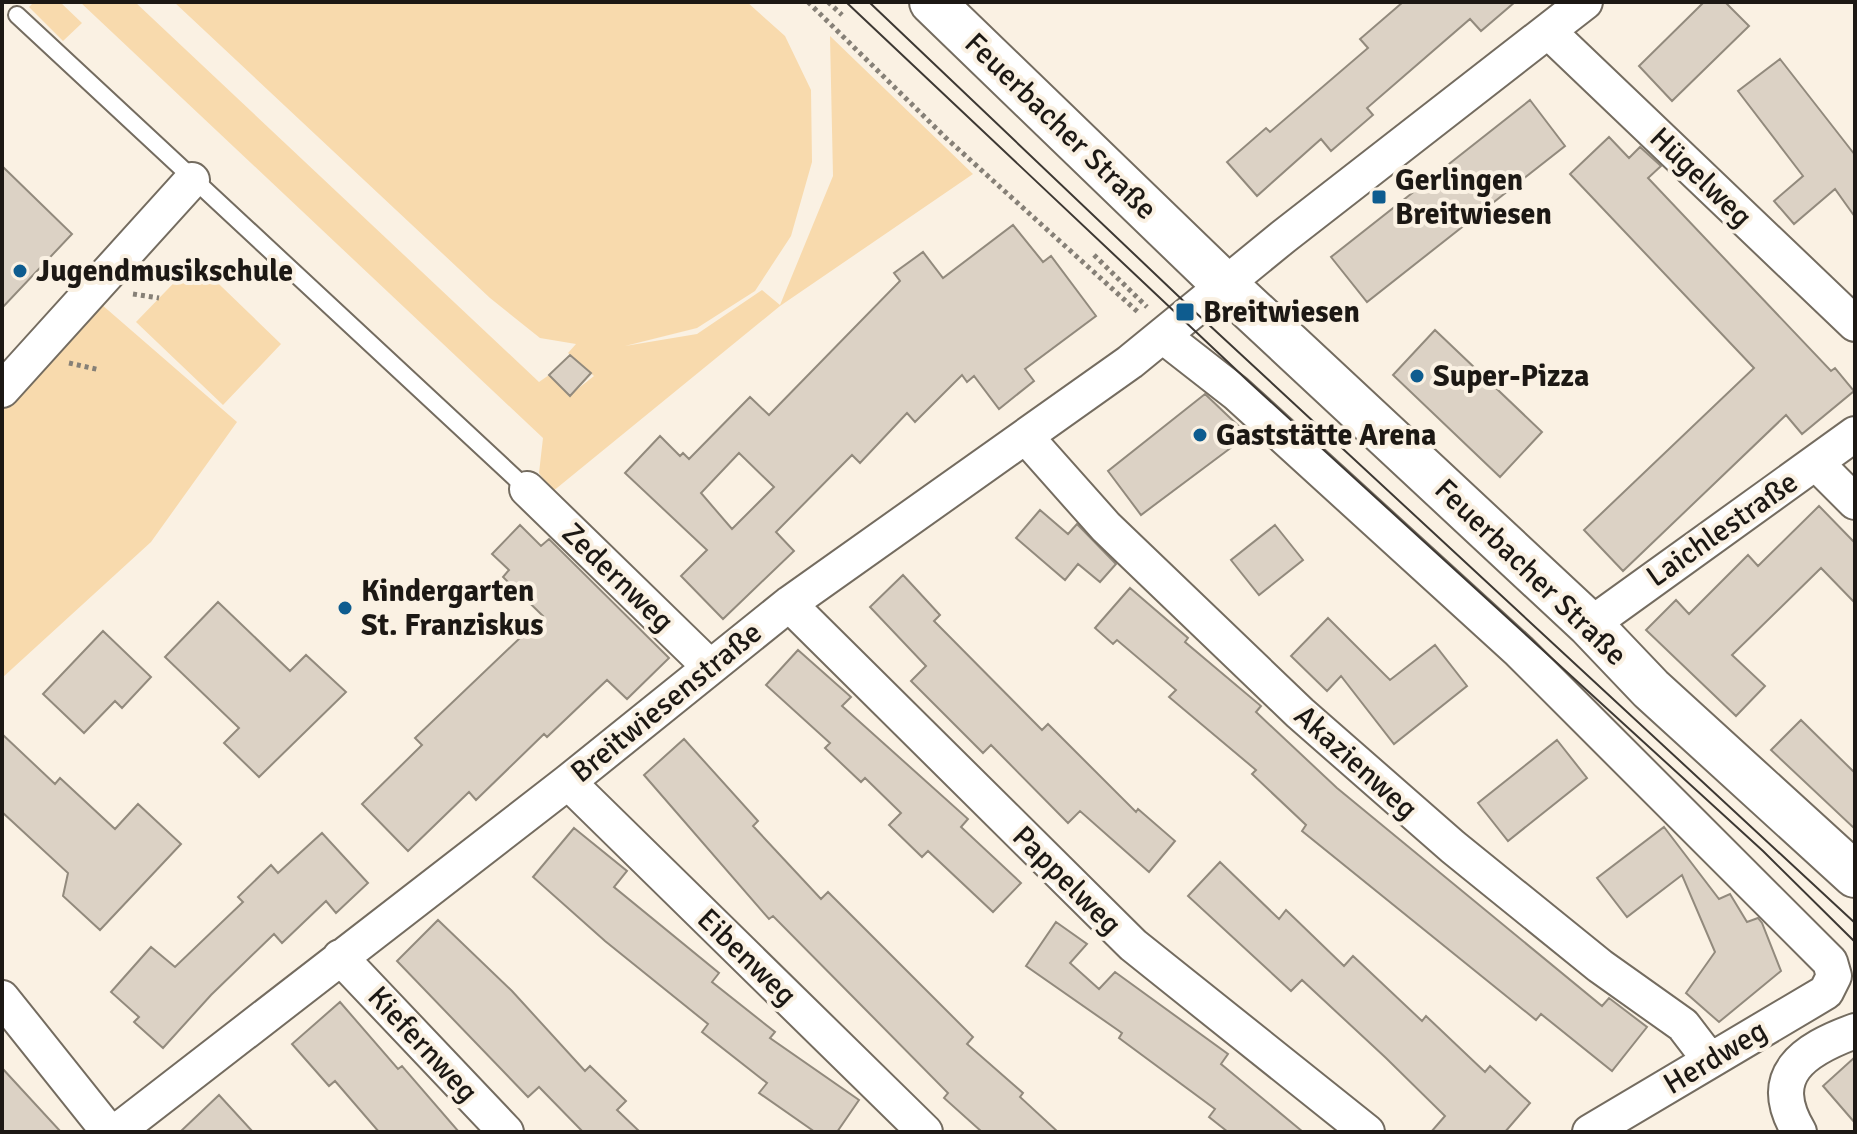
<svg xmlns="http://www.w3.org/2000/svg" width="1857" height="1134" font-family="Signika,sans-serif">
  <rect width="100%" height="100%" fill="#faf1e3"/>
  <!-- green -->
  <path fill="#f8daad" d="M34 2H60L82 23 63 41 29 7Z
    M80 2H135L539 382 549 375 570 395 594 376 568 353 576 344 540 338 490 298 174 2H747L785 36 811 90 812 162 791 236 755 291 697 328 625 346 697 334 762 290 780 305 833 176 830 36 973 174 780 306 552 492 539 473 543 438Z
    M195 261 281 344 223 405 136 322Z
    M101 304 237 422 151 542 2 678V410Z"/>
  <!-- building -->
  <path fill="#dcd2c5" stroke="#928a7d" stroke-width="2" fill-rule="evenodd" d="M1403 2H1515L1481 31 1470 19 1367 108 1373 115 1331 151 1321 139 1257 196 1227 162 1266 128 1270 132 1368 48 1360 39Z
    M1704 2H1725L1749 26 1672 101 1639 66Z
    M1780 59 1855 155V217L1835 189 1794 224 1774 201 1803 176 1738 91Z
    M1530 100 1565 146 1367 302 1331 257Z
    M1609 137 1629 158 1640 147 1661 166 1648 178 1831 371 1835 368 1854 391 1802 434 1786 415 1623 571 1584 530 1754 368 1570 174Z
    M2 166 72 234 2 308Z
    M1013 225 1043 262 1051 256 1096 316 1025 369 1034 381 999 409 974 376 967 382 962 375 915 422 907 413 860 463 852 455 776 532 794 551 723 619 681 576 707 550 625 473 660 436 680 456 683 453 689 459 750 397 769 415 900 281 894 273 923 252 943 278ZM739 453 774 487 732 529 701 493Z
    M1435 330 1542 432 1500 477 1393 375Z
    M570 355 591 373 570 396 549 375Z
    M1205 394 1248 435 1141 515 1108 471Z
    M1819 506 1855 543V603L1821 568 1732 655 1765 686 1736 716 1646 630 1676 600 1689 614 1748 555 1758 566Z
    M1040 510 1068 534 1077 524 1116 564 1100 582 1078 564 1065 580 1016 538Z
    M520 525 541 546 549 539 669 658 627 699 607 680 547 737 544 734 476 800 469 792 408 851 362 804 422 745 415 738 543 616 503 577 509 570 492 554Z
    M1275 525 1303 560 1259 595 1231 560Z
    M903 575 940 615 934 621 1042 730 1048 724 1136 812 1138 809 1175 841 1149 872 1080 811 1068 823 991 745 983 753 911 681 926 666 870 607Z
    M1130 588 1188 638 1185 642 1261 706 1256 712 1337 788 1602 1006 1609 998 1647 1027 1612 1071 1541 1014 1536 1020 1302 831 1306 825 1252 774 1256 770 1169 697 1176 690 1117 640 1113 644 1095 628Z
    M218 602 290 671 306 655 346 692 259 777 224 743 239 728 165 657Z
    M1328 618 1390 680 1435 645 1467 686 1394 744 1341 676 1327 691 1291 656Z
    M103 631 151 677 122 708 115 701 84 733 43 694Z
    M798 650 851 697 842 706 968 819 961 827 1021 883 993 912 928 851 922 857 889 825 901 813 865 778 861 782 825 748 830 743 766 685Z
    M1801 720 1855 773V829L1771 750Z
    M2 734 55 784 60 778 115 829 138 804 181 844 100 930 63 896 68 873 2 812Z
    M684 739 758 821 753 826 821 899 828 892 973 1037 967 1044 1023 1093 1020 1097 1058 1132H982L944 1098 948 1093 864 1008 773 916 769 919 644 775Z
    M1557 740 1587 778 1508 841 1478 803Z
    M1664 827 1719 899 1730 894 1747 922 1758 918 1762 923 1781 971 1719 1022 1686 993 1715 952 1682 875 1627 917 1597 878Z
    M574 828 627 871 614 887 719 973 712 982 775 1032 770 1038 859 1100 837 1132H815L759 1093 767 1083 702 1032 708 1024 605 941 533 877Z
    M322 833 368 883 336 913 326 901 282 943 274 934 211 995 163 1048 134 1022 139 1017 111 992 151 947 175 967 243 902 238 897 271 865 278 873Z
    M1220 862 1279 919 1286 910 1344 966 1353 956 1422 1021 1426 1016 1485 1072 1490 1066 1530 1103 1505 1132H1431L1445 1116 1386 1058 1302 980 1291 991 1188 896Z
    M438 920 512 991 585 1071 590 1066 626 1101 617 1110 640 1132H583L539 1087 528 1097 397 961Z
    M1056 922 1087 944 1070 963 1099 989 1115 972 1228 1054 1221 1064 1303 1132H1228L1209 1117 1215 1109 1119 1038 1122 1033 1026 966Z
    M340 1002 398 1069 402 1066 459 1132H379L335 1081 329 1086 292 1044Z
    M1855 1057V1123L1823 1086Z
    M2 1068 61 1132H2Z
    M219 1095 253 1132H180Z"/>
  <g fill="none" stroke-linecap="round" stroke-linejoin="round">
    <defs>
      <path id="lane" d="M17 15 527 489"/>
      <path id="street" d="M1548 31 1855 324
        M1163 336 1236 393 1519 651 1830 962 1834 976 1826 992 1590 1132
        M2 390 192 180
        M1026 437 1106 527 1300 713 1453 847 1600 966 1683 1025 1709 1059
        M1816 463 1855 502
        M527 489 709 666
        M789 604 1133 945 1367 1132
        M1590 625 1855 434
        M568 782 925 1132
        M340 957 506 1132
        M2 998 109 1132
        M116 1132 568 782 789 604 1130 362 1283 237 1585 2
        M1799 1132C1765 1075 1803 1050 1855 1031"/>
      <path id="secondary" d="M932 2 1225 285 1590 625 1651 689 1855 875"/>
    </defs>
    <!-- lane casing -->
    <use href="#lane" stroke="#746c60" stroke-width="20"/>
    <!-- street casing -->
    <use href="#street" stroke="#746c60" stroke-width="38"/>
    <!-- secondary casing -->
    <use href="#secondary" stroke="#746c60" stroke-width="48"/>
    <!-- path -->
    <path stroke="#868077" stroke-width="5" stroke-dasharray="4 4" stroke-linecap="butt" d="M808 2 946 138 1139 313
      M828 2 842 15
      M1094 255 1147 307
      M133 294 159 298
      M69 363 100 370"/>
    <!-- lane -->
    <use href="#lane" stroke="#fff" stroke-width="16"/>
    <!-- street -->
    <use href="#street" stroke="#fff" stroke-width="34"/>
    <!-- secondary -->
    <use href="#secondary" stroke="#fff" stroke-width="44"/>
    <!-- tram -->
    <path stroke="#3d3833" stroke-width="2" d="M846 2 1247 380 1763 851 1855 942
      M869 2 1194 311 1855 923"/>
  </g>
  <!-- markers -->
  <g fill="#0e5c8f" stroke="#faf1e3" stroke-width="3">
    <rect x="1371" y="189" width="16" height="16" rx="4"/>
    <circle cx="20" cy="271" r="8"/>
    <rect x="1175" y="302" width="20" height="20" rx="4"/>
    <circle cx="1417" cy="376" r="8"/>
    <circle cx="1200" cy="435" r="8"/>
    <circle cx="345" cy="608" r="8"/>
  </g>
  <g text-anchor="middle" stroke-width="8" stroke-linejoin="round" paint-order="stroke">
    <!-- street labels -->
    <g font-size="30" fill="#1c1814" stroke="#faf1e3">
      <text transform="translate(1061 126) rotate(44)" y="10">Feuerbacher Straße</text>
      <text transform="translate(1701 177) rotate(44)" y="10">Hügelweg</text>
      <text transform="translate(1722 529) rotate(-35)" y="10">Laichlestraße</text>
      <text transform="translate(1531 572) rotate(44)" y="10">Feuerbacher Straße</text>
      <text transform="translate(618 577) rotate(44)" y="10">Zedernweg</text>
      <text transform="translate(666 702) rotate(-39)" y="10">Breitwiesenstraße</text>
      <text transform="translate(1356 762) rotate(42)" y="10">Akazienweg</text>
      <text transform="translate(1067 880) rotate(45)" y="10">Pappelweg</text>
      <text transform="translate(747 957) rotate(44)" y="10">Eibenweg</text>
      <text transform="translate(423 1044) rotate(47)" y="10">Kiefernweg</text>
      <text transform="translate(1715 1057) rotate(-31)" y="10">Herdweg</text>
    </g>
    <!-- poi labels -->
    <g font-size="30" font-weight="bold" fill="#1c1814" stroke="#faf1e3" text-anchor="start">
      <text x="1395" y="190">Gerlingen<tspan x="1395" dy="34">Breitwiesen</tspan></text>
      <text x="36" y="281">Jugendmusikschule</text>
      <text x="1203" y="322">Breitwiesen</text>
      <text x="1433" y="386">Super-Pizza</text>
      <text x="1216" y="445">Gaststätte Arena</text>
      <text x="361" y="601">Kindergarten<tspan x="361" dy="34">St. Franziskus</tspan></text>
    </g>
  </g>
  <!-- border -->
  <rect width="1857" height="1134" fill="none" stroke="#1c1814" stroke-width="8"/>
</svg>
